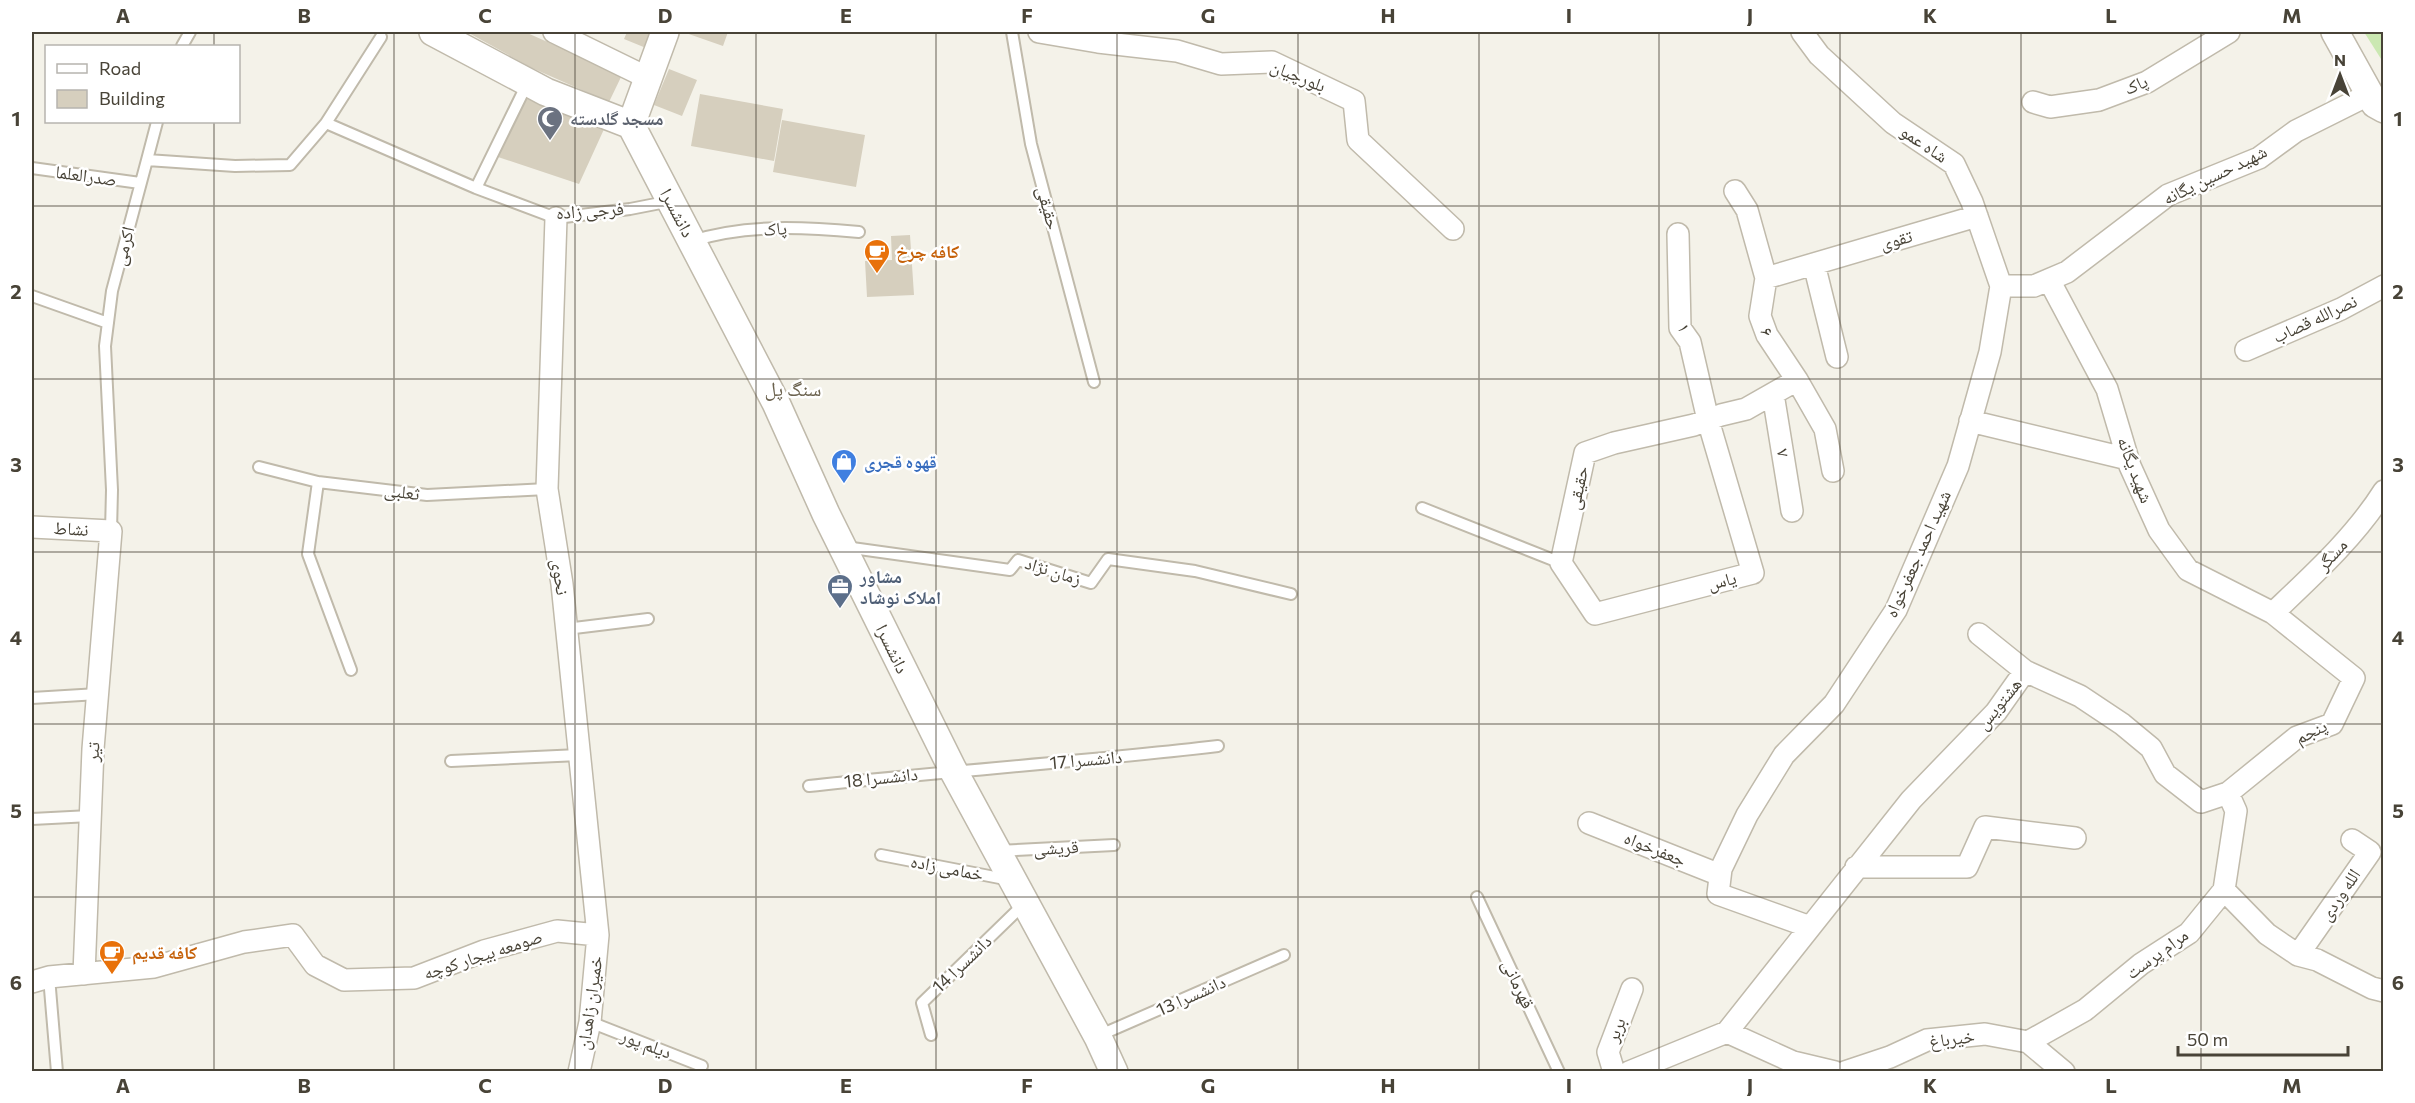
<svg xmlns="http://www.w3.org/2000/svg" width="2415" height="1103" font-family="Commissioner,'Noto Naskh Arabic',sans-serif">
  <rect width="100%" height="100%" fill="#f4f2e9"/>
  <!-- green -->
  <path fill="#cbe8b2" d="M2364 32H2383V62Z"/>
  <!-- building -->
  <path fill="#d6cfbe" d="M467 32H525L622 75 609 102 532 68Z
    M627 32H652L646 48 624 39Z
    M683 32H728L723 46Z
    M669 69 697 80 682 116 654 105Z
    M527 90 605 127 579 184 495 156Z
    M700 94 783 109 774 161 691 146Z
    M782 120 865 135 856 187 773 172Z
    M910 235 914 295 867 297 865 261 892 260 891 236Z"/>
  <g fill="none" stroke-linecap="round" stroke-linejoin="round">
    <defs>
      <path id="service" d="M1012 32 1031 144 1094 382
        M182 46 190 32
        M326 123 476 188 556 218 630 209 671 201
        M147 160 157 122
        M32 168 140 183
        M476 188 527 84
        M692 241C746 224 803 227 859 232
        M32 296 108 323
        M259 467 318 482 427 495 547 489
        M318 482 308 554 351 670
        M1422 508 1561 563
        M111 531 112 490 105 346 112 291 147 160 235 166 290 165 326 123 381 37
        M845 547 1010 570 1018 560 1091 583 1108 559 1195 571 1291 594
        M566 629 648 619
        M32 698 98 694
        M451 761 579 755
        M809 786C946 771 1082 762 1218 746
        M32 819 90 816
        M998 851 1114 845
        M881 855 1010 880
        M1477 897 1559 1072
        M49 977 57 1072
        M590 1022 702 1066
        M931 1035 922 1003 1025 903
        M1098 1036 1284 955"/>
      <path id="minor" d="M554 32 648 78
        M1039 32 1098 42 1177 51 1221 64 1272 62 1354 101 1358 140 1453 229
        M1802 32 1819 55 1893 123 1954 164 1972 202 2001 286 1990 352 1958 466 1896 610 1834 704 1784 755 1747 815 1721 869 1718 894 1810 927
        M2033 102 2050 107 2099 100 2147 82 2229 32
        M1735 191 1747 210 1766 278 1977 216
        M556 218 547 489 562 584 598 935 590 1022 579 1072
        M1678 234 1680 328 1690 342 1708 420 1753 573 1595 614 1561 563 1585 453 1614 443 1694 425 1721 415 1746 409 1797 380
        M1814 264 1837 357
        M1766 278 1760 316 1767 335 1797 380 1825 429 1833 471
        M2001 286H2034L2067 272 2168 195 2259 158 2296 131 2370 94
        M2246 350 2341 309 2384 286
        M1773 394 1792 511
        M1970 421 2128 459
        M32 527 111 531 93 749 84 974
        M2273 613C2313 575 2355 537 2384 491
        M1979 634 2025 671 2080 696 2122 724 2151 748 2165 774 2201 802 2228 793 2297 737 2332 724 2354 678 2273 613 2188 570 2159 530 2130 466 2107 389 2049 280
        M1589 823 1720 875
        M1856 867H1967L1985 827 2075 838
        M2224 890 2267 934 2298 955 2317 960 2372 988 2384 991
        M2298 955 2370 852 2352 840
        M32 982 49 977 154 967 244 942 293 935 315 965 344 980 414 978 484 951 557 931 598 935
        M1727 1032 1793 1062 1835 1072
        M2028 1042 2085 1010 2141 964 2189 933 2224 890 2236 811 2228 793
        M1614 1072 1608 1052 1632 989
        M1629 1072 1727 1032 1911 800 1996 712 2025 671
        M1845 1072 1890 1057 1927 1040 1985 1034 2028 1042 2064 1072"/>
      <path id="tertiary" d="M433 32 546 92 631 125
        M2335 32 2375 104 2384 109
        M631 125 776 403 826 514 953 770 1098 1037 1114 1072
        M631 125 665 32"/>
    </defs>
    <!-- service casing -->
    <use href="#service" stroke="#c0baab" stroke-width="14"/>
    <!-- minor casing -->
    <use href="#minor" stroke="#c0baab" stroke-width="24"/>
    <!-- tertiary casing -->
    <use href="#tertiary" stroke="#c0baab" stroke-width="30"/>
    <!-- service -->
    <use href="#service" stroke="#fff" stroke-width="10"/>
    <!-- minor -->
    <use href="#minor" stroke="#fff" stroke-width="21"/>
    <!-- tertiary -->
    <use href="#tertiary" stroke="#fff" stroke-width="27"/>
  </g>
  <!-- grid -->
  <path fill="none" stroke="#484337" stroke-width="1.5" stroke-opacity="0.55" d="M214 32V46M394 32V1072M575 32V1072M756 32V1072M936 32V1072M1117 32V1072M1298 32V1072M1479 32V1072M1659 32V1072M1840 32V1072M2021 32V1072M2201 32V1072M214 122V1072M32 206H2384M32 379H2384M32 552H2384M32 724H2384M32 897H2384"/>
  <!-- icons -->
  <defs>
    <symbol id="mosque-pin" viewBox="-11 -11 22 30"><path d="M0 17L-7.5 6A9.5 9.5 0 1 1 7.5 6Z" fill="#6b7280" stroke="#fff"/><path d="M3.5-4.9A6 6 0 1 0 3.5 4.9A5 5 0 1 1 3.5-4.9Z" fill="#fff"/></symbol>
    <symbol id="cafe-pin" viewBox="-11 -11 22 30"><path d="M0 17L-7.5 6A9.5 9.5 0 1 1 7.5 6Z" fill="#e8710a" stroke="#fff"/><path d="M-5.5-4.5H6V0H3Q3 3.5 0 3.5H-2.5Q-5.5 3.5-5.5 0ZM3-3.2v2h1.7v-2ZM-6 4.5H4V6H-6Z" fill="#fff"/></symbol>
    <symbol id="shop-pin" viewBox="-11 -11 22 30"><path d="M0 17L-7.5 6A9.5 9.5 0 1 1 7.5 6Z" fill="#3f7fe0" stroke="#fff"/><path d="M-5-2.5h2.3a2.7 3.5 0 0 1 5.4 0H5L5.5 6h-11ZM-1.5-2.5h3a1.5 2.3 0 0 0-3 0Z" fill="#fff"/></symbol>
    <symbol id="office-pin" viewBox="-11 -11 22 30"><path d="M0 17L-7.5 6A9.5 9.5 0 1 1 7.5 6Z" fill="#5c6f8a" stroke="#fff"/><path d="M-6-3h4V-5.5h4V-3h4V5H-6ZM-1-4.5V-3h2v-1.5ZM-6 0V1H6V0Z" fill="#fff"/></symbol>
  </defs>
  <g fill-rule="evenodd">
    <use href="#mosque-pin" x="535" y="104" width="30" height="40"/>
    <use href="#cafe-pin" x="862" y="237" width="30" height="40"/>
    <use href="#shop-pin" x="829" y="447" width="30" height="40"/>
    <use href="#office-pin" x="825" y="572" width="30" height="40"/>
    <use href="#cafe-pin" x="97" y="938" width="30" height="40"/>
  </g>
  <g text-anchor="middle" stroke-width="5" stroke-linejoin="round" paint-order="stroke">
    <!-- street labels -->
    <g font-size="18" fill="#484337" stroke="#fff">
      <text transform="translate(1298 76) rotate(22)" y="6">بلورچیان</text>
      <text transform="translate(2136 85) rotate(-23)" y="6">پاک</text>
      <text transform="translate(1924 144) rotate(34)" y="6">شاه عمو</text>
      <text transform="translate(2215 175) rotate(-26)" y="6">شهید حسین یگانه</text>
      <text transform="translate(86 176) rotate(8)" y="6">صدرالعلما</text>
      <text transform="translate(1048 208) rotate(75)" y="6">حقیقی</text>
      <text transform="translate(590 211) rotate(-4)" y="6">فرجی زاده</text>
      <text transform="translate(677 213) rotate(62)" y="6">دانشسرا</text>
      <text transform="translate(775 229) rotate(-5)" y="6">پاک</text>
      <text transform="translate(1896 240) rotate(-16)" y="6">تقوی</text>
      <text transform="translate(124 246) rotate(-76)" y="6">اکرمی</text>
      <text transform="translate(2315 319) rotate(-25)" y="6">نصرالله قصاب</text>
      <text transform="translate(1684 328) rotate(70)" y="6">۱</text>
      <text transform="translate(1767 332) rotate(64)" y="6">۶</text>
      <text transform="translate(1783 453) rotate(80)" y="6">۷</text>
      <text transform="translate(2135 470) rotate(69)" y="6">شهید یگانه</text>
      <text transform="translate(1578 488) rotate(-78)" y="6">حقیقی</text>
      <text transform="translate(402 492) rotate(7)" y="6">ثعلبی</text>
      <text transform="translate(71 529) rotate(3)" y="6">نشاط</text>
      <text transform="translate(1918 554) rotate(-66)" y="6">شهید احمد جعفرخواه</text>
      <text transform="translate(2332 555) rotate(-48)" y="6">مسگر</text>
      <text transform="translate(1053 571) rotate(17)" y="6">زمان نژاد</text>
      <text transform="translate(560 577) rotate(82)" y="6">نحوی</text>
      <text transform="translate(1722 581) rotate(-14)" y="6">یاس</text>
      <text transform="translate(892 649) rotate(64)" y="6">دانشسرا</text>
      <text transform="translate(1999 704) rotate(-51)" y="6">هشتویس</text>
      <text transform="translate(2311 732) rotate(-27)" y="6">پنجم</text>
      <text transform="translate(93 752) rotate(-87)" y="6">تیر</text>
      <text transform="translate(1086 760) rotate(-5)" y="6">دانشسرا 17</text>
      <text transform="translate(881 778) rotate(-6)" y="6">دانشسرا 18</text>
      <text transform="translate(1056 848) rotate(-3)" y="6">قریشی</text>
      <text transform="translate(1655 849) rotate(22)" y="6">جعفرخواه</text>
      <text transform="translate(947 868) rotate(11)" y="6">خمامی زاده</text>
      <text transform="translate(2340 895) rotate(-56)" y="6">الله وردی</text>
      <text transform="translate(2157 954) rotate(-36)" y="6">مرام پرست</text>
      <text transform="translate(483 955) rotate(-18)" y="6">صومعه بیجار کوچه</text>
      <text transform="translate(962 964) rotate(-44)" y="6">دانشسرا 14</text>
      <text transform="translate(1518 984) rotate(65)" y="6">قهرمانی</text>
      <text transform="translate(1191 996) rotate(-24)" y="6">دانشسرا 13</text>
      <text transform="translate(590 1003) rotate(-82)" y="6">خمیران زاهدان</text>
      <text transform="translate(1616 1030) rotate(-69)" y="6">بربر</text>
      <text transform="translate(1952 1039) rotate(-7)" y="6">خیرباغ</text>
      <text transform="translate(646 1044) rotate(21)" y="6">دیلم پور</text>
    </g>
    <!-- worship labels -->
    <g font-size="18" font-weight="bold" fill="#5b616d" stroke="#fff" text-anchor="start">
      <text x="570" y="125">مسجد گلدسته</text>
    </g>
    <!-- food labels -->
    <g font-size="18" font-weight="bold" fill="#c56008" stroke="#fff" text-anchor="start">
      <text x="896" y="258">کافه چرخ</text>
      <text x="132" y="959">کافه قدیم</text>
    </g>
    <!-- shop labels -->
    <g font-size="18" font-weight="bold" fill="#366cbe" stroke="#fff" text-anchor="start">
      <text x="864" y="468">قهوه قجری</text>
    </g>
    <!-- service labels -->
    <g font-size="18" font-weight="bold" fill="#4e5e75" stroke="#fff" text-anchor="start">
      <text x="860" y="583">مشاور<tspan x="860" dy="21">املاک نوشاد</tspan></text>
    </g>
    <!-- neighbourhood labels -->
    <g font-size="20" fill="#6b624e" stroke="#fff">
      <text x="793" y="396">سنگ پل</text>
    </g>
  </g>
  <!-- border -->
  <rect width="2415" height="1103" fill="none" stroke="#ffffff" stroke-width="66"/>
  <!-- legend -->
  <rect x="45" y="45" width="195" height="78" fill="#ffffff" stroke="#b6b4af" stroke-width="1.5"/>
  <rect x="57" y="64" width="30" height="9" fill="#ffffff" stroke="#b6b4af" stroke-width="1.5"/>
  <text x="99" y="75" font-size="18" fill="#484337">Road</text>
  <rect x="57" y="90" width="30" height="18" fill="#d6cfbe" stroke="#b6b4af" stroke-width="1.5"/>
  <text x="99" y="105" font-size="18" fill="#484337">Building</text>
  <!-- north arrow -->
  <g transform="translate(2340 75)" stroke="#ffffff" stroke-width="4.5" paint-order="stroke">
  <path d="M0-4.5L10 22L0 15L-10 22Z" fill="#484337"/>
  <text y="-9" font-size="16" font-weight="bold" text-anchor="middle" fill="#484337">N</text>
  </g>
  <!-- scale -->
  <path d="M2178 1046v9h170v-9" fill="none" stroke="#484337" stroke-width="3"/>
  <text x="2187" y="1046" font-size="18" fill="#484337" stroke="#ffffff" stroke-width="4.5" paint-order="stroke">50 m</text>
  <rect x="33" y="33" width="2349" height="1037" fill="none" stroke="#484337" stroke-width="2"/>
  <g font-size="20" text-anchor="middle" font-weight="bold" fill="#484337">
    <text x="123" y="23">A</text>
    <text x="304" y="23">B</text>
    <text x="485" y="23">C</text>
    <text x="665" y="23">D</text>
    <text x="846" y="23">E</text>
    <text x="1027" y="23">F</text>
    <text x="1208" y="23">G</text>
    <text x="1388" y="23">H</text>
    <text x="1569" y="23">I</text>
    <text x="1750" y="23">J</text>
    <text x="1930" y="23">K</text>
    <text x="2111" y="23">L</text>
    <text x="2292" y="23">M</text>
    <text x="16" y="126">1</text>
    <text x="2398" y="126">1</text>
    <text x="16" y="299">2</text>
    <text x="2398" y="299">2</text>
    <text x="16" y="472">3</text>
    <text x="2398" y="472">3</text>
    <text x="16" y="645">4</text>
    <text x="2398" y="645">4</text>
    <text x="16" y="818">5</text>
    <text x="2398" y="818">5</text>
    <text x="16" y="990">6</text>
    <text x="2398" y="990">6</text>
    <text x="123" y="1093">A</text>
    <text x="304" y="1093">B</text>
    <text x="485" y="1093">C</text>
    <text x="665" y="1093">D</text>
    <text x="846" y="1093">E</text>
    <text x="1027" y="1093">F</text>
    <text x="1208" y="1093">G</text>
    <text x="1388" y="1093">H</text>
    <text x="1569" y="1093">I</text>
    <text x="1750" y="1093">J</text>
    <text x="1930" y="1093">K</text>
    <text x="2111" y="1093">L</text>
    <text x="2292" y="1093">M</text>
  </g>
</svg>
